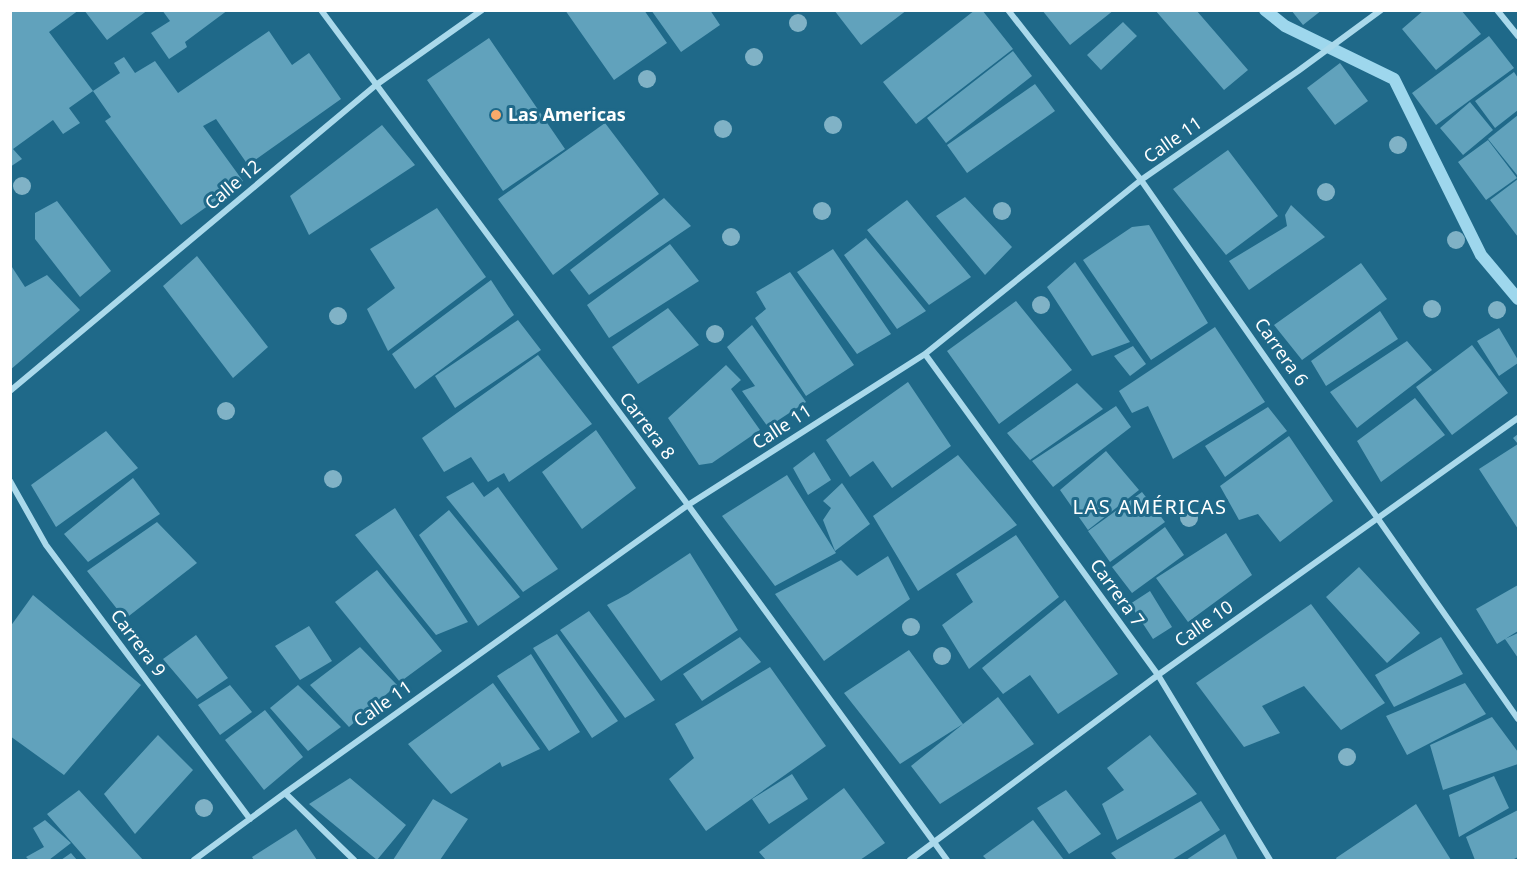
<svg xmlns="http://www.w3.org/2000/svg" width="1529" height="871" font-family="'Noto Sans',sans-serif">
  <rect width="100%" height="100%" fill="#1f6989"/>
  <g fill="none" stroke-linecap="round" stroke-linejoin="round">
    <!-- stream -->
    <path stroke="#9ed7ed" stroke-width="12" d="M1265 10 1285 26 1394 79 1481 255 1518 299"/>
  </g>
  <!-- building -->
  <path fill="#61a2bc" d="M10 10H79L49 32 93 91 69 108 80 123 63 134 53 120 13 149 22 159 10 167Z
    M84 10H148L107 40Z
    M162 10H228L185 42 187 47 169 59 151 33 170 21Z
    M565 10H644L667 43 614 80Z
    M651 10H710L720 25 681 52Z
    M834 10H907L861 45Z
    M975 10H982L1013 49 916 124 883 82Z
    M1042 10H1114L1070 45Z
    M1155 10H1196L1248 70 1224 90Z
    M1291 10H1322L1303 25Z
    M1424 10H1461L1481 34 1436 70 1402 29Z
    M1123 22 1137 36 1101 70 1087 55Z
    M269 31 292 65 309 53 341 99 248 165 216 119 203 126 243 181 181 225 105 121 111 117 93 91 120 73 114 63 124 57 135 73 155 61 178 93Z
    M1489 36 1514 68 1436 125 1412 93Z
    M489 38 565 149 503 191 427 80Z
    M1013 51 1032 76 946 143 927 118Z
    M1340 63 1368 101 1335 125 1307 88Z
    M1514 72 1518 78V110L1495 128 1475 101Z
    M1035 84 1055 111 967 173 947 145Z
    M1470 102 1493 130 1463 155 1440 128Z
    M1518 115V174L1517 175 1488 139Z
    M605 123 659 194 553 275 498 199Z
    M382 125 415 165 309 235 290 196Z
    M1488 140 1517 178 1486 200 1458 162Z
    M1228 150 1278 216 1226 255 1173 189Z
    M1518 179V237L1490 200Z
    M965 197 1012 247 985 275 936 216Z
    M664 198 691 226 589 295 570 270Z
    M907 200 971 277 929 305 867 230Z
    M57 201 111 271 80 297 35 239V213Z
    M1291 205 1325 237 1249 290 1229 261 1287 226 1285 215Z
    M437 208 486 277 388 351 367 309 395 288 370 249Z
    M1149 225 1208 323 1151 360 1083 260 1132 227Z
    M866 238 926 311 897 329 844 255Z
    M670 244 699 281 609 338 587 305Z
    M833 249 891 334 857 354 797 272Z
    M197 256 268 347 233 378 163 286Z
    M1075 262 1130 342 1092 356 1047 287Z
    M1361 263 1387 299 1302 360 1274 325Z
    M10 264 25 287 47 275 80 310 10 370Z
    M790 272 854 365 806 396 755 318 766 309 756 292Z
    M491 280 514 315 415 389 392 354Z
    M1016 301 1072 370 999 424 947 351Z
    M668 308 699 345 638 384 612 347Z
    M1380 311 1398 339 1326 386 1311 361Z
    M518 320 541 350 455 408 435 376Z
    M752 325 806 402 768 427 742 391 755 386 727 347Z
    M1215 327 1265 402 1173 459 1148 406 1132 413 1119 391Z
    M1499 328 1518 360V363L1499 376 1477 341Z
    M1407 341 1432 370 1357 428 1330 392Z
    M1472 345 1508 393 1452 435 1416 387Z
    M1133 346 1146 364 1130 376 1114 356Z
    M538 355 592 424 509 482 504 473 488 482 471 457 444 472 422 438Z
    M726 365 741 380 731 389 760 430 712 463 699 465 668 418Z
    M908 382 951 446 892 488 873 461 850 477 826 440Z
    M1077 383 1103 409 1030 460 1007 433Z
    M1415 398 1445 435 1381 482 1357 441Z
    M1116 406 1131 427 1053 487 1032 461Z
    M1268 407 1287 431 1225 477 1205 446Z
    M596 430 636 488 582 529 542 472Z
    M106 431 138 468 56 527 31 485Z
    M1518 434V529L1479 469 1518 444 1513 438Z
    M1289 436 1333 501 1280 542 1258 514 1239 520 1220 486Z
    M1106 451 1139 490 1088 530 1060 490Z
    M814 452 831 480 808 495 793 468Z
    M958 455 1017 525 918 591 873 516Z
    M787 475 836 553 775 586 722 516Z
    M133 478 160 514 88 562 64 534Z
    M473 482 484 497 498 487 558 569 523 592 446 497Z
    M842 483 870 524 835 551 823 520 831 508 823 501Z
    M1142 492 1165 522 1110 562 1088 531Z
    M395 508 468 622 436 635 355 535Z
    M449 510 520 597 478 626 419 535Z
    M157 522 197 563 125 619 87 571Z
    M1165 527 1184 555 1132 593 1112 567Z
    M1226 533 1252 575 1188 622 1156 578Z
    M1016 535 1059 597 969 669 942 625 973 602 956 574Z
    M690 553 738 630 661 681 607 605 628 594Z
    M888 556 910 599 824 661 775 594 841 560 857 576Z
    M1359 567 1420 633 1387 663 1326 597Z
    M377 570 442 651 400 682 335 602Z
    M1518 585V631L1497 644 1476 609Z
    M1150 591 1172 627 1153 639 1130 604Z
    M33 595 141 685 64 775 10 736V627Z
    M1065 600 1118 674 1058 714 1030 675 1003 694 982 668Z
    M1311 604 1385 703 1341 730 1304 686 1262 706 1280 733 1244 747 1196 683Z
    M589 611 655 700 625 718 560 630Z
    M309 626 332 661 300 680 275 646Z
    M1518 633V658L1505 639Z
    M557 634 618 721 592 738 533 648Z
    M196 635 228 678 197 699 163 659Z
    M740 637 761 662 702 701 683 674Z
    M1441 637 1463 674 1394 707 1375 675Z
    M360 647 397 685 349 727 310 685Z
    M909 650 963 724 998 697 1034 744 940 804 911 766 963 724 900 764 844 693Z
    M531 654 580 732 549 751 497 676Z
    M770 667 826 746 706 831 669 779 694 758 675 724Z
    M493 683 540 749 502 767 500 762 451 794 408 744Z
    M1465 683 1486 714 1407 755 1386 716Z
    M230 685 252 712 220 735 198 705Z
    M298 685 341 727 308 751 270 708Z
    M265 710 303 757 264 790 225 740Z
    M1492 717 1518 752V764L1443 790 1430 745Z
    M158 735 193 770 135 834 104 794Z
    M1150 735 1197 794 1117 840 1102 804 1124 790 1107 768Z
    M792 774 808 799 769 824 752 799Z
    M1494 776 1509 808 1459 837 1449 795Z
    M350 778 406 825 377 860 309 804Z
    M844 788 885 843 860 860H766L759 852Z
    M79 790 143 860H87L47 814Z
    M1066 790 1101 834 1069 854 1037 808Z
    M433 799 468 819 440 860H393Z
    M1201 801 1220 830 1172 860H1117L1111 853Z
    M1416 804 1451 860H1337L1336 858Z
    M1518 810V857L1512 860H1475L1466 837Z
    M45 820 71 843 49 860H29L26 857 44 847 33 828Z
    M1033 820 1064 860H987L983 856Z
    M296 829 317 860H254L252 857Z
    M1225 834 1238 860H1186Z
    M71 853 77 860H61Z"/>
  <g fill="none" stroke-linecap="round" stroke-linejoin="round">
    <!-- street -->
    <path stroke="#aad9eb" stroke-width="6" d="M321 10 688 505 947 860
      M1008 10 1141 180 1518 719
      M1497 10 1518 36
      M925 354 1158 675 1270 860
      M10 391 376 85 482 10
      M10 481 46 545 250 819
      M285 793 354 860
      M194 860 285 793 688 505 925 354 1141 180 1298 71 1381 10
      M910 860 1158 675 1518 418"/>
  </g>
  <!-- trees -->
  <g fill="#80b2c6">
    <circle cx="798" cy="23" r="9"/>
    <circle cx="754" cy="57" r="9"/>
    <circle cx="647" cy="79" r="9"/>
    <circle cx="833" cy="125" r="9"/>
    <circle cx="723" cy="129" r="9"/>
    <circle cx="1398" cy="145" r="9"/>
    <circle cx="22" cy="186" r="9"/>
    <circle cx="1326" cy="192" r="9"/>
    <circle cx="822" cy="211" r="9"/>
    <circle cx="1002" cy="211" r="9"/>
    <circle cx="731" cy="237" r="9"/>
    <circle cx="1456" cy="240" r="9"/>
    <circle cx="1041" cy="305" r="9"/>
    <circle cx="1432" cy="309" r="9"/>
    <circle cx="1497" cy="310" r="9"/>
    <circle cx="338" cy="316" r="9"/>
    <circle cx="715" cy="334" r="9"/>
    <circle cx="226" cy="411" r="9"/>
    <circle cx="333" cy="479" r="9"/>
    <circle cx="1189" cy="518" r="9"/>
    <circle cx="911" cy="627" r="9"/>
    <circle cx="942" cy="656" r="9"/>
    <circle cx="1347" cy="757" r="9"/>
    <circle cx="204" cy="808" r="9"/>
  </g>
  <!-- markers -->
  <circle fill="#f9aa6a" stroke="#1f6989" stroke-width="2" cx="496" cy="115" r="6"/>
  <g text-anchor="middle" stroke-width="6" stroke-linejoin="round" paint-order="stroke">
    <!-- poi labels -->
    <g font-size="18" font-weight="bold" fill="#fff" stroke="#1f6989" text-anchor="start">
      <text x="508" y="121">Las Americas</text>
    </g>
    <!-- street labels -->
    <g font-size="18" fill="#fff" stroke="#1f6989">
      <text transform="translate(1173 140) rotate(-35)" y="6">Calle 11</text>
      <text transform="translate(233 185) rotate(-40)" y="6">Calle 12</text>
      <text transform="translate(1281 352) rotate(55)" y="6">Carrera 6</text>
      <text transform="translate(647 426) rotate(53)" y="6">Carrera 8</text>
      <text transform="translate(782 427) rotate(-33)" y="6">Calle 11</text>
      <text transform="translate(1117 593) rotate(54)" y="6">Carrera 7</text>
      <text transform="translate(1204 624) rotate(-35)" y="6">Calle 10</text>
      <text transform="translate(138 643) rotate(53)" y="6">Carrera 9</text>
      <text transform="translate(383 704) rotate(-35)" y="6">Calle 11</text>
    </g>
    <!-- neighbourhood labels -->
    <g font-size="20" letter-spacing="1.5" fill="#fff" stroke="#1f6989">
      <text x="1150" y="514">LAS AMÉRICAS</text>
    </g>
  </g>
  <!-- border -->
  <rect width="1529" height="871" fill="none" stroke="#ffffff" stroke-width="24"/>
</svg>
